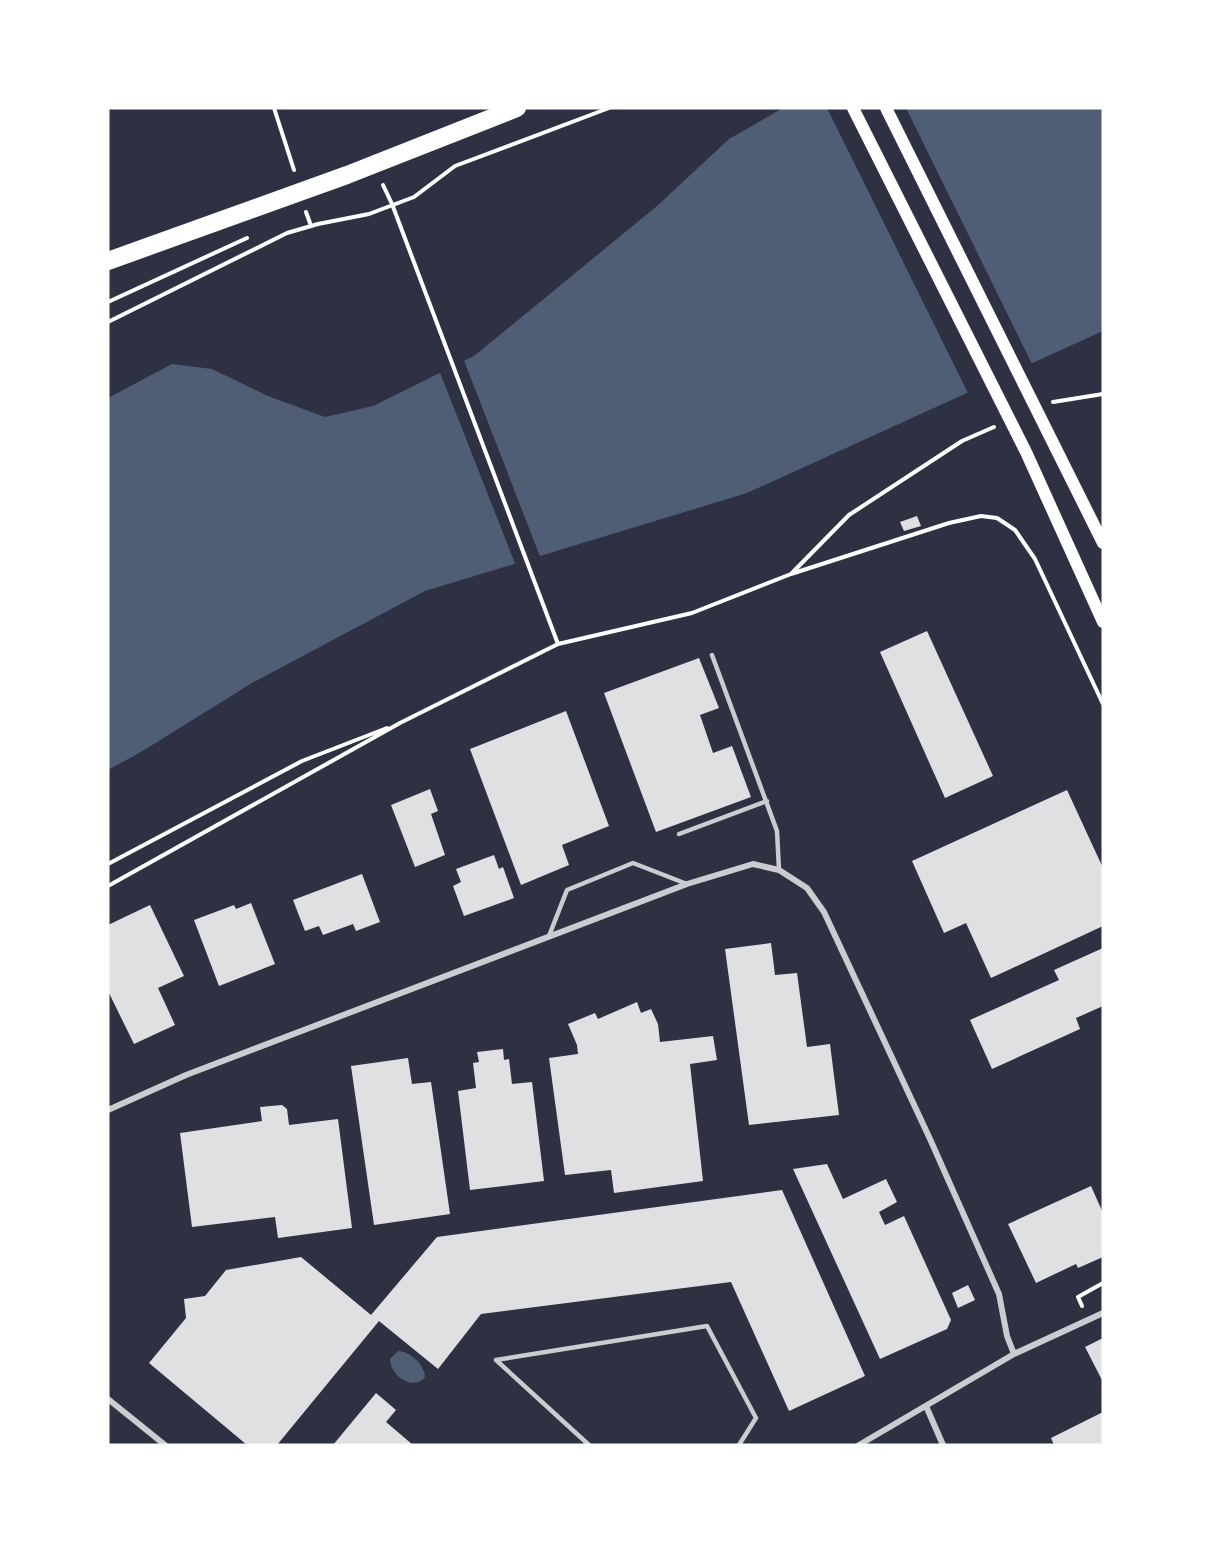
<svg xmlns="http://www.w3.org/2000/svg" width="1211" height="1553" font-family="Ubuntu,sans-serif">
  <rect width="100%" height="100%" fill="#2d3142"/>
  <!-- water -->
  <path fill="#4f5d75" d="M783 108H1103V331L747 493 425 591 252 683 141 752 108 770V398L172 364 212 369 268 396 325 417 373 406 474 356 657 206 729 139Z
    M398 1351C410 1351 425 1365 425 1377 413 1392 390 1375 390 1359Z"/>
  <!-- pier -->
  <path fill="#2d3142" d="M827 108H906L1033 366 969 395Z
    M463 358 541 559 516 566 439 370Z"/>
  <!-- building -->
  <path fill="#e0e0e3" d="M917 516 921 526 904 531 900 522Z
    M927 631 993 776 945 798 880 652Z
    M699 658 719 708 700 715 713 753 732 746 751 797 656 832 604 693Z
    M566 711 609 826 562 845 569 865 521 885 470 749Z
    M430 789 438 811 431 814 445 855 415 867 391 805Z
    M1067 790 1103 868V926L991 978 966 923 944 933 912 861Z
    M494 855 499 869 503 867 514 898 464 916 453 886 461 882 456 869Z
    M362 874 380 922 356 931 353 924 323 935 319 926 305 931 293 900Z
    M251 903 275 964 219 986 194 920 234 905 236 909Z
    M150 905 184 976 158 988 175 1025 134 1044 108 991V925Z
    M771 943 775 975 797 973 807 1047 830 1044 839 1115 749 1125 725 949Z
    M1103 948V1006L1076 1018 1080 1029 992 1069 970 1020 1059 980 1054 970Z
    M637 1002 641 1013 651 1009 658 1024 660 1042 713 1036 717 1060 690 1064 703 1181 614 1193 611 1170 565 1175 549 1058 578 1054 577 1045 568 1024 595 1013 598 1019Z
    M503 1049 504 1060 509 1059 512 1084 532 1082 544 1181 470 1190 458 1091 476 1088 473 1063 479 1062 477 1052Z
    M408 1058 412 1084 431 1082 450 1214 374 1225 351 1066Z
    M282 1105 287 1109 289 1125 338 1119 352 1228 278 1238 275 1217 192 1227 180 1133 262 1121 260 1107Z
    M827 1164 843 1199 886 1179 897 1202 879 1212 885 1225 904 1216 951 1320 947 1329 880 1359 793 1169Z
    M1091 1186 1103 1213V1257L1078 1268 1076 1264 1036 1283 1008 1224Z
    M782 1190 865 1376 789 1411 731 1282 481 1314 438 1369 379 1321 277 1445H247L149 1363 186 1318 184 1299 205 1296 226 1270 301 1257 371 1315 437 1237Z
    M968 1285 975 1300 958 1308 952 1293Z
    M1103 1338V1382L1085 1347Z
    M376 1393 396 1410 386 1422 413 1445H333Z
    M1103 1412V1445H1054L1051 1438Z"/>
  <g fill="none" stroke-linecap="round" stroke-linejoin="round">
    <!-- path -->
    <path stroke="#fff" stroke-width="4" d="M274 108 294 170
      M383 185 392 204 558 644
      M306 212 310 223
      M108 302 247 238
      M108 322 287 233 318 224 369 214 414 197 455 166 609 108
      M1053 402 1103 394
      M791 574 949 523 981 516 997 518 1015 530 1035 559 1103 704
      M108 864 302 761 387 728
      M108 886 400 723 558 644 692 613 791 574 849 515 962 441 994 427
      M1082 1306 1078 1297 1103 1283"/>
    <!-- service -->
    <path stroke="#caccd0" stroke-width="4.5" d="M712 655 777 831 779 870
      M679 834 767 801
      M549 936 567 890 633 863 687 884
      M589 1445 496 1360 707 1326 756 1418 739 1445"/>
    <!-- minor -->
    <path stroke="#caccd0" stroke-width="6" d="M108 1110 186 1075 687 884 753 864 779 870 807 888 824 912 930 1139 999 1294 1007 1336 1014 1354
      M108 1399 165 1445
      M926 1406 943 1445
      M859 1445 1014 1354 1103 1313"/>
    <!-- secondary -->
    <path stroke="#fff" stroke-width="12" d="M853 108 1026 452 1103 622
      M886 108 1103 543"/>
    <!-- motorway -->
    <path stroke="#fff" stroke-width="18" d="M108 261 347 175 517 108"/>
  </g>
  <!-- border -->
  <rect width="1211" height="1553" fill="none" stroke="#ffffff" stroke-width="219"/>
</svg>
